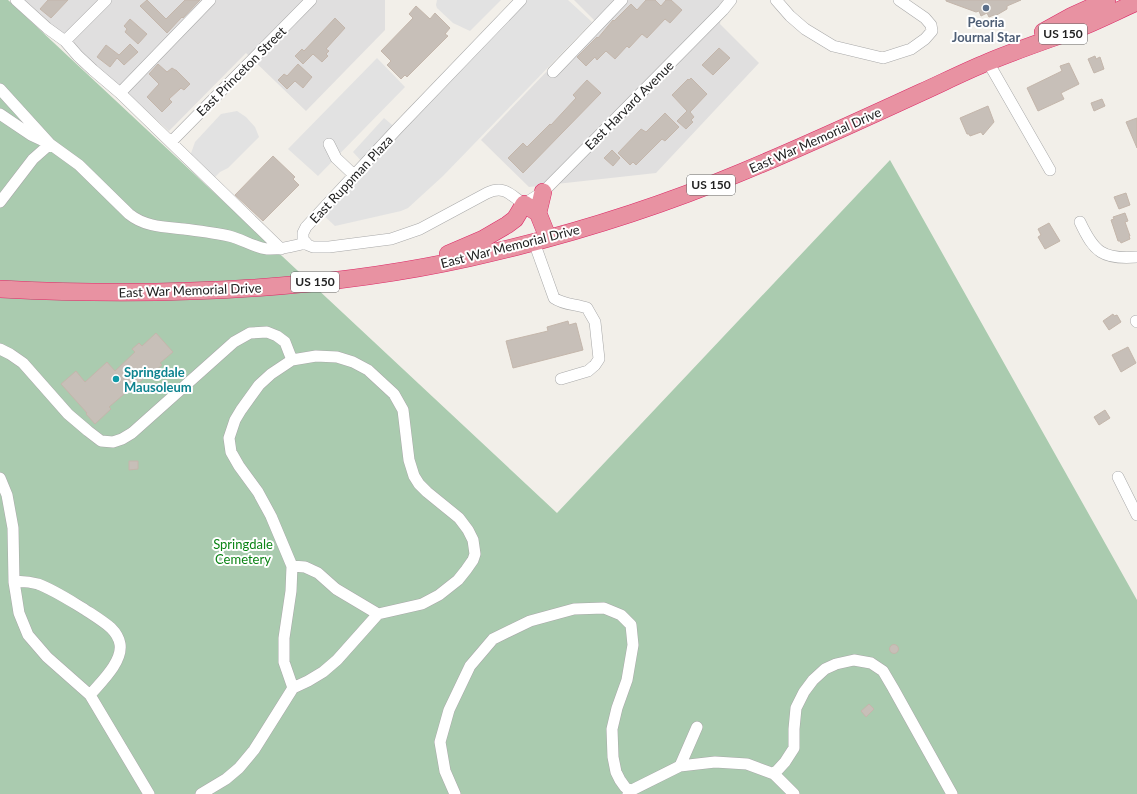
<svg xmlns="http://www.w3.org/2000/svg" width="1137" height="794" font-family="Lato,sans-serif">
  <rect width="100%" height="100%" fill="#f2efe9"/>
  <!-- residential -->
  <path fill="#e0dfdf" d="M24 0H385V30L306 111 246 53 169 131Z
    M574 0H723L720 24 759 63 656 173 529 187 481 140 595 21Z"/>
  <!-- cemetery -->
  <path fill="#aacbaf" d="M0 0H8L557 513 890 160 1137 600V794H0Z"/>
  <!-- parking -->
  <path fill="#e2e2e2" d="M437 0H501L470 31 453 23 437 8 436 5Z
    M522 0H568L592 22 443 176 408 208 401 211 335 226 320 212Z
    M377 58 405 87 318 176 288 149Z
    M237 111 246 117 255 127 259 137 228 168 220 172 211 181 189 159 195 142 221 114Z
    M384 118 397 129 364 164 353 152Z"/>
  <!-- building -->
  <path fill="#c7bfb8" stroke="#c4b6ab" d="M48 0H68L51 18 40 9Z
    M147 0 166 19 185 0H200L183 18 182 17 167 33 140 6Z
    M646 0H655L661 6 666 0H671L682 10 670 23 665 19 647 38 642 34 629 48 627 46 615 59 606 51 597 60 595 57 586 66 577 57 597 37 598 38 613 20 614 21 631 4 637 10Z
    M946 0H1021L1007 6V9L995 16 994 15 989 17 987 13 981 16 979 11 976 12 946 1Z
    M416 6 430 19 435 13 450 28 445 34 448 36 407 77 405 75 401 79 387 65 391 61 381 51 413 18 409 14Z
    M335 18 345 28 326 49 329 51 326 54 328 56 322 62 313 54 303 64 295 56 302 49 304 51Z
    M130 19 147 34 138 44 125 32 127 29 124 26Z
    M130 44 138 52 124 65 117 58 110 67 97 57 106 45 119 55Z
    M719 48 730 58 713 75 702 65Z
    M1095 56 1096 59 1100 57 1104 69 1094 73 1088 59Z
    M1069 63 1079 84 1061 93 1064 99 1038 111 1027 88 1062 71 1060 66Z
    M158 64 167 72 172 68 175 70H176L190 84 184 90 181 88 169 99 172 102 162 112 147 97 159 84 149 74Z
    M298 64 312 77 303 88 295 81 287 89 278 80 284 74 287 76Z
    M691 78 707 94 690 112 694 117 691 120 693 122 686 129 677 121 687 111 672 95 688 79 689 80Z
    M587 80 601 93 523 173 508 158 523 143 527 147 550 124 551 125 576 98 573 95Z
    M1102 99 1105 106 1094 111 1091 103Z
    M988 106 994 122 983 135 981 132 970 136 969 134H967L960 118Z
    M665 113 679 127 665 141 662 139 636 165 633 162 630 165 618 153 641 129 646 132Z
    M1137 118V148L1126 122Z
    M612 150 620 158 613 166 604 158Z
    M273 156 295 177 293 179 299 185 263 221 235 195Z
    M1126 193 1130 205 1119 209 1114 197Z
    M1125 213 1128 221 1125 222 1130 236H1129L1130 239 1121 243 1120 241H1118L1111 220 1114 219 1113 217Z
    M1049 223 1060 241 1045 249 1038 237 1041 235 1038 229Z
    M1113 314 1114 316 1117 315 1121 322 1109 330 1103 321Z
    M568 321 569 325 576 323 583 350 513 368 506 341 548 331 547 327Z
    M156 333 173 352 160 363 162 365 154 372 152 371 140 382 138 381 123 395 109 407 111 409 95 424 86 414 87 413 61 384 76 371 85 382 107 362 115 371 135 352 132 349 139 343 142 346Z
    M1128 347 1136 363 1121 372 1112 355Z
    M1105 410 1110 418 1099 425 1094 417Z
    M129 461H138V469L129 470Z
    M889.5 649a4.5 4.5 0 1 1 9 0a4.5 4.5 0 1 1-9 0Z
    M869 704 874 709 866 717 861 711Z"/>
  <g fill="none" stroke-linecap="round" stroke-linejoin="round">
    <defs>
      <path id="minor" d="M16 0 47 28 65 41 78 56 93 70 120 93 210 0
        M521 0 397 129 306 227 303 233V239L308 245 313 247H329L383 240 391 239 420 229 487 193C505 185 510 195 524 204L543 192 723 10 731 0
        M776 0 790 16 805 29 833 46 883 58 911 49 925 39 932 31 931 25 925 18 899 0
        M65 41 106 0
        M988 62 1050 170
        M553 72 622 0
        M0 89 50 144
        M120 93 281 249
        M0 114 31 135 46 142
        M171 142 311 0
        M329 144 336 158 354 175
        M0 202 33 159 50 144 79 165 129 214C145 227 165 227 184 229 199 231 215 233 229 236 242 239 255 248 267 249 281 250 293 246 306 243
        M1080 222C1094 252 1103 260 1137 257
        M534 242 554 298C564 305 575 304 587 308L595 322 599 359 595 365 588 371 561 379
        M1136 321 1137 322
        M0 349 10 354 23 363 68 414 88 431 101 441 113 442 122 439 132 433 234 342 250 333 267 332 277 336 285 342 292 360
        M1118 477 1137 515
        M0 478 7 495 13 528 14 582 16 594 19 613 28 635 47 657 90 695 149 794
        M292 566 305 567 318 573 336 589 378 614
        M14 582C22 581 30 582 38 584 54 590 69 600 84 609 93 615 103 621 111 628 115 632 119 638 120 644 123 662 100 683 90 695
        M680 766 697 727
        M774 774 785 762 794 748V729L796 708 804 692 813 680 825 669 836 664 854 660 871 663 883 671 893 688 952 794
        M201 794 226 779 239 768 254 750 293 688 308 681 323 672 337 660 378 614 422 604 439 595 458 580 466 570 473 560 475 554 473 540 468 530 459 518 427 492 419 484 414 476 409 460 403 410 394 394 368 370 353 362 337 357 316 356 292 360 271 374 259 385 241 410 235 420 229 438 231 452 239 466 258 492 271 516 292 566 291 591 284 638V662L293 688
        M455 794 445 771 440 742 449 710 470 666 493 639 530 621 574 609 604 608 621 615 631 625 633 645 627 680 617 708 612 729 613 757 616 772 620 780 625 787 630 791V794
        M628 794 630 791 680 766 715 762 747 764 774 774 794 794"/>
      <path id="highway" d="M1043 32 1072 16 1107 0
        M538 213 543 192
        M448 254 483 239 507 225 515 219 524 204 538 213 548 238
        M0 289C157 297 316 292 469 258 563 237 654 209 742 172 803 147 863 119 922 92 944 82 966 71 988 62 1017 50 1047 40 1077 29 1097 21 1117 11 1137 2"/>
    </defs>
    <!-- minor casing -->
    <use href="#minor" stroke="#a9a9a9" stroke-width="12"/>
    <!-- highway casing -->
    <use href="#highway" stroke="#dc2a67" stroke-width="18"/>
    <!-- minor -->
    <use href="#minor" stroke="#fff" stroke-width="11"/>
    <!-- highway -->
    <use href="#highway" stroke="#e892a2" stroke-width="17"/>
  </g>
  <!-- markers -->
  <circle fill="#5c6f8a" stroke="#fff" stroke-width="1.5" cx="986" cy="8" r="4"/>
  <circle fill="#0f9aa8" stroke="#fff" stroke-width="1.5" cx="116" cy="379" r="4"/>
  <g text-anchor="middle" stroke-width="4" stroke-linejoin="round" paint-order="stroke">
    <!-- shield labels -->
    <g fill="#fff" stroke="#646464" stroke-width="1">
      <rect x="1039" y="24" width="48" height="20" rx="3"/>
      <rect x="687" y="175" width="48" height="20" rx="3"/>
      <rect x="291" y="272" width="48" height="20" rx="3"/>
    </g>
    <g font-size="12" font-weight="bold" fill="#222">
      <text x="1063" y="38">US 150</text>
      <text x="711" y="189">US 150</text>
      <text x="315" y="286">US 150</text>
    </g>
    <!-- service labels -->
    <g font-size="13" font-weight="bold" fill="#4e5e75" stroke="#fff">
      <text x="986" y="27">Peoria<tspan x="986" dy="15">Journal Star</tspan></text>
    </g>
    <!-- street labels -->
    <g font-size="13" fill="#222" stroke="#fff">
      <text transform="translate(241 71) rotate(-45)" y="5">East Princeton Street</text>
      <text transform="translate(629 105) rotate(-45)" y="5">East Harvard Avenue</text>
      <text transform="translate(815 140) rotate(-24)" y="5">East War Memorial Drive</text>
      <text transform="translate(351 179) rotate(-47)" y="5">East Ruppman Plaza</text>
      <text transform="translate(510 246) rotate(-14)" y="5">East War Memorial Drive</text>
      <text transform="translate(190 290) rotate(-2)" y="5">East War Memorial Drive</text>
    </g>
    <!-- culture labels -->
    <g font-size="13" font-weight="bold" fill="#0d838f" stroke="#fff" text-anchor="start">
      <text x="124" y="377">Springdale<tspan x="124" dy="15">Mausoleum</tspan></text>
    </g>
    <!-- park labels -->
    <g font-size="13" fill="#0c8416" stroke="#fff">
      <text x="243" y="549">Springdale<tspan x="243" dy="15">Cemetery</tspan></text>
    </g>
  </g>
</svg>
